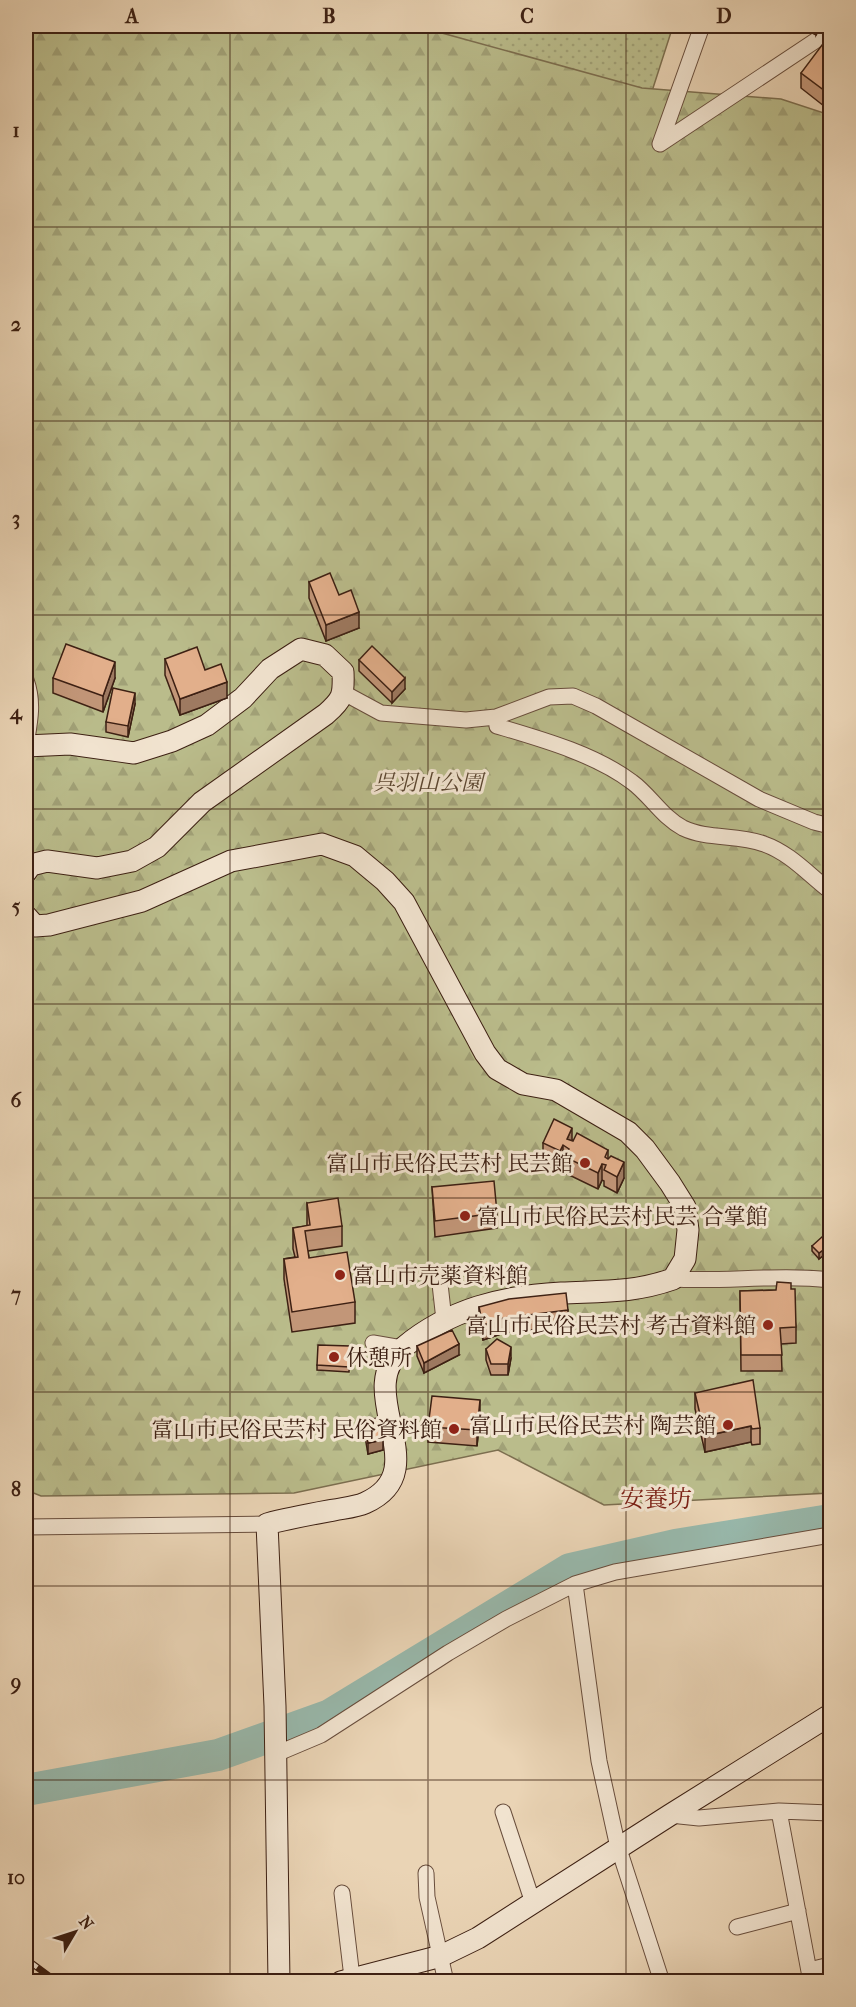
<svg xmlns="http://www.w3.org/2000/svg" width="856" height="2007" font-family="'IM FELL French Canon','Noto Serif JP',serif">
  <defs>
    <pattern id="grass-dots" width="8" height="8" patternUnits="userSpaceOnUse" patternTransform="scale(1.5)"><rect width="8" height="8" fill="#babc8b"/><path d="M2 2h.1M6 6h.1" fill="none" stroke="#a1a177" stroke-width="1.8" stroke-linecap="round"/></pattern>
    <pattern id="forest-firs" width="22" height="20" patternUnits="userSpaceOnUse" patternTransform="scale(1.5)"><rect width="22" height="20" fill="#babc8b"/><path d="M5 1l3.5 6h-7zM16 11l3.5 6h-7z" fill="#a1a177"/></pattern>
  </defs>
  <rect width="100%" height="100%" fill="#ead4b5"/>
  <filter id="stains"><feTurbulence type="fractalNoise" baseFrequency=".00333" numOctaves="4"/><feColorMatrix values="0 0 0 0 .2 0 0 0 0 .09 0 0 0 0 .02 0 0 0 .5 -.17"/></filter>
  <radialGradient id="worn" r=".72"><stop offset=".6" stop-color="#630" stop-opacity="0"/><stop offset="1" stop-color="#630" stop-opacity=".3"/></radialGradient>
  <!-- grass -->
  <path fill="url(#grass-dots)" stroke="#7c6e4f" stroke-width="1.5" d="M415 26H673L644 116Z"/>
  <!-- forest -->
  <path fill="url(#forest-firs)" stroke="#7c6e4f" stroke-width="1.5" d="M26 26H436L442 33 642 88 781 99 830 115V1493L604 1505 498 1450 294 1493 41 1496 26 1490Z"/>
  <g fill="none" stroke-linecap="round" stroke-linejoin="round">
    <!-- river -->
    <path stroke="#98b8ab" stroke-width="32" d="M26 1790 218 1755 330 1715 570 1569 675 1545 830 1520"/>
    <defs>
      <path id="street" d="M660 144 830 31
        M660 144 702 26
        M26 680C34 702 30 721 26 744
        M344 693 381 713 466 720 496 717 549 697 573 696 596 706 759 799 814 822 830 826
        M496 717 497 726C541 739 595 754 632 782 650 795 662 817 683 828 708 840 738 834 764 844 790 853 809 875 830 891
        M673 1279C725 1282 779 1274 830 1280
        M440 1284 444 1320
        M373 1343 402 1348
        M26 1527 267 1524
        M575 1584 599 1761 617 1843 662 1982
        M276 1754 321 1735 448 1653 506 1619 575 1584 615 1572 830 1535
        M779 1811 811 1982
        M503 1812 533 1903
        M670 1815 699 1818 779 1811 830 1813
        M426 1873 427 1897 446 1982
        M342 1893 351 1969V1979
        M737 1927 798 1911
        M809 1970 830 1965"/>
      <path id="secondary" d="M26 746 70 744 134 753 172 741 207 725 243 698 270 669 301 649 325 655 343 672C344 695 343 699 326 714L202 802 157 847 132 861 97 868 47 861 31 865 26 872
        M26 916 35 926 49 925 142 901 231 861 322 844 355 856 385 881 404 902 485 1053 497 1069 523 1084 556 1090 628 1132 645 1149 670 1183 685 1207 688 1230 685 1259 673 1279C633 1293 602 1291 561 1293 503 1296 450 1309 404 1347 349 1392 439 1470 365 1503 356 1507 344 1508 334 1510 312 1514 289 1518 267 1524L275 1706 279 1982
        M341 1982 441 1956 478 1938 670 1815 830 1715"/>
    </defs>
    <!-- street casing -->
    <use href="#street" stroke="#684d3c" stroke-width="17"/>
    <!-- secondary casing -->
    <use href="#secondary" stroke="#3d2013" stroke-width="23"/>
    <!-- street -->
    <use href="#street" stroke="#f1e3cf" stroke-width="15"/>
    <!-- secondary -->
    <use href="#secondary" stroke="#f1e3cf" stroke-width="21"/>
    <defs>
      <path id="rail" d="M26 1959 57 1982"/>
    </defs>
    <!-- rail casing -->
    <use href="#rail" stroke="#3d2013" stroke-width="7"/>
    <!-- rail -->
    <use href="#rail" stroke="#f1e3cf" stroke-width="4.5" stroke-dasharray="14" stroke-linecap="butt"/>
  </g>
  <!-- wall -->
  <path fill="#c29678" stroke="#3d2013" stroke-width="1.5" d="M801 26H821L816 35 801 27Z
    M831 46V107L829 110 801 88V73Z
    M309 582 359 628 326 641 309 598Z
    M165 659 205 670 227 698 180 715 165 675Z
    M359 660 405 689 392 703 359 671Z
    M53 678H115L103 712 53 693Z
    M135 704 128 737 106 732V722Z
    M831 1101V1120L829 1119V1103Z
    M572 1140 608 1150V1159L624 1178 617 1193 604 1186V1181L602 1180 598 1189 565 1173V1163L563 1161 560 1167 543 1159V1143Z
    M432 1187 497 1213V1228L435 1237Z
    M307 1203 342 1226V1246L308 1251 309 1258 355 1302V1323L292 1332 284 1279V1259L295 1257 293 1249V1228L307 1226Z
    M812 1246 830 1250 819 1259 812 1251Z
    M791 1289 796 1327V1343L781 1344 782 1371H741L740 1291 776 1290Z
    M479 1307 568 1310V1326L504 1333 483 1340 479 1323Z
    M417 1346 459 1355 424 1373 417 1356Z
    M486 1349 511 1358 508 1375H491L486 1360Z
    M350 1351 349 1372 317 1370V1365Z
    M695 1393 760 1428V1444L752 1445 751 1442 705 1452 695 1409Z
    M480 1416 477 1446 428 1442V1427Z
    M364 1420 383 1450 368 1454 364 1431Z"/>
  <!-- shaded-wall -->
  <path fill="#9e7a61" stroke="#3d2013" stroke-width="1.5" d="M816 26H821L816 35Z
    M831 92V107L829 110V94Z
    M359 612V628L326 641V625Z
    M115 662V678L103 712V696Z
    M405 678V689L392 703V692Z
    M227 682V698L180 715V699Z
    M135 693V704L128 737V726Z
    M572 1128V1144L567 1139Z
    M563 1145V1161L560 1167V1151Z
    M624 1162V1178L617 1193V1177Z
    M602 1164V1180L598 1189V1173Z
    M830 1245V1250L819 1259V1253Z
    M504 1318V1333L483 1340V1325Z
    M459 1344V1355L424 1373V1363Z
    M511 1347V1358L508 1375V1364Z
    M480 1400V1416L477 1446V1430Z
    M751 1426V1442L705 1452V1436Z
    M383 1440V1450L368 1454V1443Z"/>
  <!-- building -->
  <path fill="#e2af8b" stroke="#3d2013" stroke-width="1.5" d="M825 41 831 46V92L829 94 801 73Z
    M330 573 339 595 351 590 359 612 326 625 309 582Z
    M66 644 115 662 103 696 53 678Z
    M372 646 405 678 392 692 359 660Z
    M197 647 205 670 221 664 227 682 180 699 165 659Z
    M113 688 135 693 128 726 106 722Z
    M554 1119 572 1128 567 1139 573 1141 577 1133 608 1150 605 1157 608 1159 611 1156 624 1162 617 1177 604 1170 606 1165 602 1164 598 1173 565 1157 569 1149 563 1145 560 1151 543 1143Z
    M494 1181 497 1213 435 1221 432 1187Z
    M338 1198 342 1226 305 1231 309 1258 347 1252 355 1302 292 1312 284 1259 298 1257 293 1228 310 1225 307 1203Z
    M823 1236 830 1245 819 1253 812 1246Z
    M777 1282 791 1283V1289H795L796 1327 780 1328 782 1355H741L740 1291 776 1290Z
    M566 1293 568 1310 504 1318 483 1325 479 1307 509 1299Z
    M452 1330 459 1344 424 1363 417 1346Z
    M497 1339 511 1347 508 1364H491L486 1349Z
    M318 1345 350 1346 349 1367 317 1365Z
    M753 1380 760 1428 752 1429 751 1426 705 1436 695 1393Z
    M432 1396 480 1400 477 1430 428 1427Z
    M378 1418 383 1440 368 1443 364 1420Z"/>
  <!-- grid -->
  <path fill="none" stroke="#3d2013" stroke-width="1.5" stroke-opacity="0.55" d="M230 26V1982M428 26V1982M626 26V1982M26 227H830M26 421H830M26 615H830M26 809H830M26 1004H830M26 1198H830M26 1392H830M26 1586H830M26 1780H830"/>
  <!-- markers -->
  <g fill="#8f2418" stroke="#f1e3cf" stroke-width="2">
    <circle cx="585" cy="1163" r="6"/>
    <circle cx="465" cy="1216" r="6"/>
    <circle cx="340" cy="1275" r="6"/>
    <circle cx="768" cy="1325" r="6"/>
    <circle cx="334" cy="1357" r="6"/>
    <circle cx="728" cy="1425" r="6"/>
    <circle cx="454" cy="1429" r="6"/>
  </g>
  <g text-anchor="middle" stroke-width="6" stroke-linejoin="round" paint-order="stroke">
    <!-- park labels -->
    <g font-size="22" font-style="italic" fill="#5c4731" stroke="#f1e3cf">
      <text x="428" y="790">呉羽山公園</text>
    </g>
    <!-- poi labels -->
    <g font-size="22" fill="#3d2013" stroke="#f1e3cf" text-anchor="end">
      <text x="573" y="1171">富山市民俗民芸村 民芸館</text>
      <text x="477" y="1224" text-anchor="start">富山市民俗民芸村民芸 合掌館</text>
      <text x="352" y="1283" text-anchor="start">富山市売薬資料館</text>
      <text x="756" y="1333">富山市民俗民芸村 考古資料館</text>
      <text x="346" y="1365" text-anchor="start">休憩所</text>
      <text x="716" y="1433">富山市民俗民芸村 陶芸館</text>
      <text x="442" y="1437">富山市民俗民芸村 民俗資料館</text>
    </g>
    <!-- neighbourhood labels -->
    <g font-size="24" fill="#7a1f14" stroke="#f1e3cf">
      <text x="656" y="1507">安養坊</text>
    </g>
  </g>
  <!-- margin -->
  <rect width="856" height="2007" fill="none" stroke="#ead4b5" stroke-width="66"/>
  <!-- north arrow -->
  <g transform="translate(75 1932) rotate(51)" stroke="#f1e3cf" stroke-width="4.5" paint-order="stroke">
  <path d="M0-4.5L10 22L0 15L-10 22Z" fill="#3d2013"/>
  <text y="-9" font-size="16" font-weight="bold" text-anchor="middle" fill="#3d2013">N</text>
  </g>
  <rect x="33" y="33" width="790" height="1941" fill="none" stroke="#3d2013" stroke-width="2"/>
  <g font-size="20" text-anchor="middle" font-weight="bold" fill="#3d2013">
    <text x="132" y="23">A</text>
    <text x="329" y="23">B</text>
    <text x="527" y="23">C</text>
    <text x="724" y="23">D</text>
    <text x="16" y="137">1</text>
    <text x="16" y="331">2</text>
    <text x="16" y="525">3</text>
    <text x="16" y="719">4</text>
    <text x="16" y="913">5</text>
    <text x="16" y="1107">6</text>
    <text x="16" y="1301">7</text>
    <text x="16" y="1496">8</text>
    <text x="16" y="1690">9</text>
    <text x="16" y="1884">10</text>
  </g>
  <rect width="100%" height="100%" filter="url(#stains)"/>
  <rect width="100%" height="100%" fill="url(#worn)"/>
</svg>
